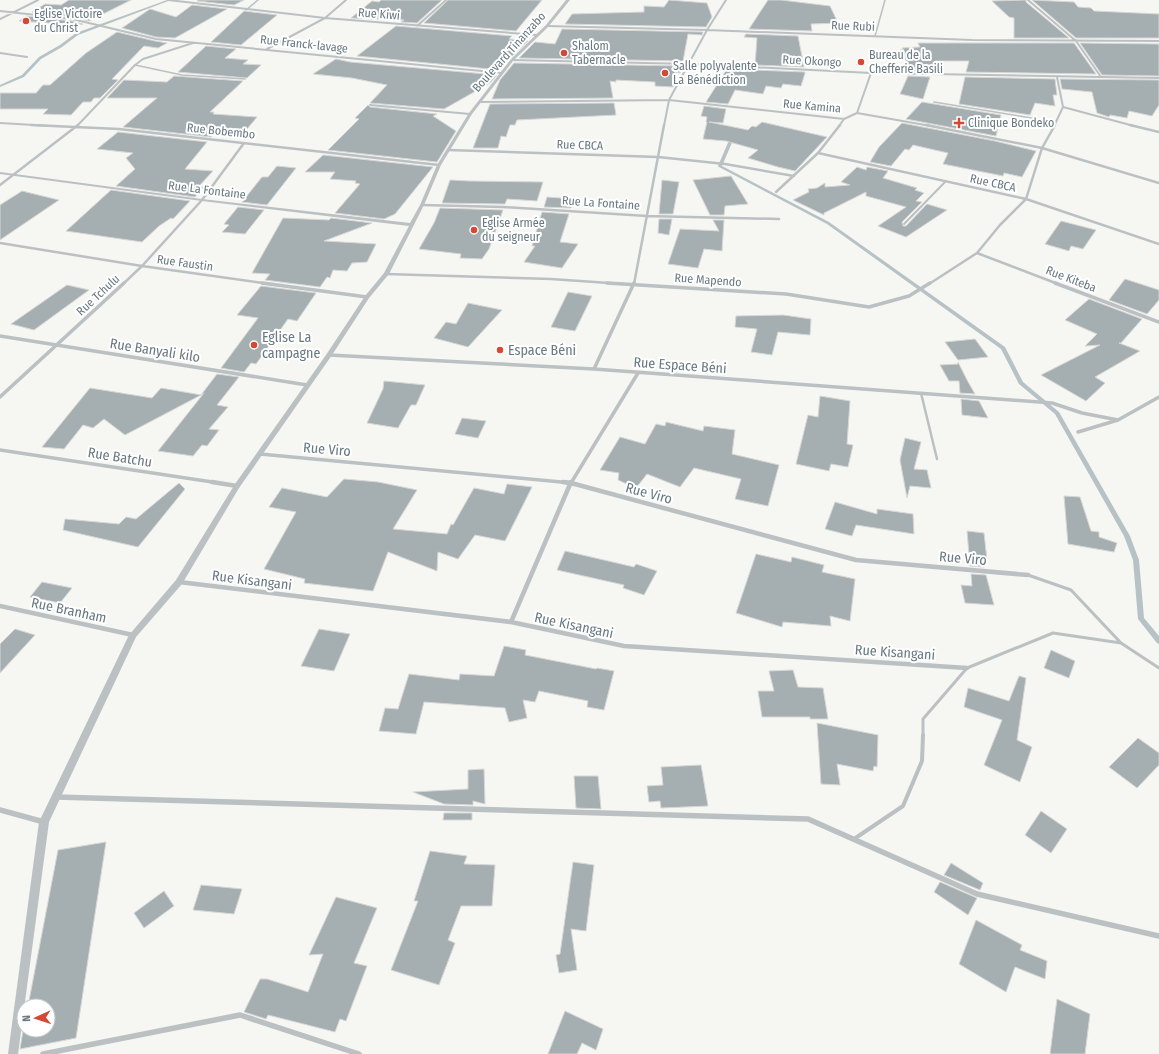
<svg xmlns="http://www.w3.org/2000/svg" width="1159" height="1054" font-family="'Fira Sans Condensed',sans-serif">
  <rect width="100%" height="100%" fill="#f6f6f3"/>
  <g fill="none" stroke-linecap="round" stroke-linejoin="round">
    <!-- stream -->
    <path fill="#b6c2c5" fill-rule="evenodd" d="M167 0H171L78 35 62 47 41 59 24 77 0 87V85L22 75 39 57 60 45 76 33Z
      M729 135H731L734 138 722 166 829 222 1005 347 1023 382 1059 412 1130 536 1139 560 1144 618 1159 636V644L1157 643 1138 619 1133 560 1124 536 1055 414 1019 384 1001 349 827 224 719 167 718 166 730 138 728 136Z"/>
  </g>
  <!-- building -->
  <path fill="#a5aeb1" stroke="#d7d7d5" d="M69 0H131L89 21 72 17 32 12 45 4 61 5Z
    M198 0H244L234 5 197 1Z
    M381 0H442L417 23 401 22 404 20 351 18 372 1 379 2Z
    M448 0H542L516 31 424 23Z
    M669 0 707 3 712 17 706 27 565 24 572 14 644 12V6L664 7Z
    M768 0H781L830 6 838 23 811 24 812 31 749 29Z
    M1026 0V2L1069 38H1014V18L1009 17 992 1Z
    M1032 0 1074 2 1078 7 1091 8 1094 11 1159 14V38H1076Z
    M192 5 227 9 175 38 156 37 122 28 150 9 176 17Z
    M244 11 277 15 241 45 211 42Z
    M26 16 72 21 83 24 78 25 19 21Z
    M396 26 512 36 509 39 528 41 510 58 500 70 357 56Z
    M562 29 703 32 702 35 688 34 683 61 519 58 535 42 555 44Z
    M117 32 155 41 167 43 158 48 144 46 112 79 118 80 100 98H94L91 102H83L71 115 43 114 48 109H0V93H36L43 85H50L86 53Z
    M746 34 798 36 804 67 755 65 757 38 744 37Z
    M918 43H1074L1096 74 966 72 969 61H935L932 72 910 71 911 69 900 50H904L902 48 920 47Z
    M1080 43 1159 44V76L1102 75Z
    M206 46 236 49 225 58 248 60 243 64 261 65 247 78 178 72Z
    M336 59 350 62 497 75 490 83 444 109 370 103 387 85 352 78 313 74Z
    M514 63 682 66 680 73 675 72V78H673V87L655 86V82L616 80V82L610 81 613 98 492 99 500 80Z
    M727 69 805 72V73L801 86 783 84 781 88 766 86 763 94 735 90 728 104 706 102Z
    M174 76 243 81 210 112H214L213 114 257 117 242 135 215 132 211 137 123 127 157 98H107L124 80 167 82Z
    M908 76 930 77 923 99 900 94Z
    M965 77 1055 79 1057 95H1053L1055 106 1035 103 1030 115 959 104Z
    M1060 79 1159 80V105L1152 116 1129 111 1127 118 1110 115 1109 117 1097 113 1092 92 1062 89Z
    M922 102 1001 115 996 136 906 119Z
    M614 103 616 115 517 120 515 125H510L506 137 501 136 498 148H473L490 104Z
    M368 105 370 107 437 114 433 116 456 131 437 162 328 150 359 119 355 118Z
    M704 106 726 109 723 123 709 122 748 130 752 126 756 127 762 122 827 137 795 171 778 167 748 158 758 150 726 141 703 139 707 122H706L707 117 701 116Z
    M902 123 995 141 1036 151 1022 177 1004 173 1003 176 943 164 948 153 913 145 909 150 905 149 891 166 870 162 879 147Z
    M118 132 207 142 185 169 213 171 198 187H204L195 197 116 186 135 169 126 158 133 153 97 149Z
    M323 155 433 167 395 214 384 219 335 213 360 184 355 183 356 181 330 179 335 172H305Z
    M277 166 296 168 267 205 242 202 262 177H268Z
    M857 167 866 170 867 167 888 171 883 178 917 188 915 190 924 193 916 201 922 202 902 222 903 226H906L927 204 947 210 906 237 878 226 906 207 866 196V192L824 213V215L793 200 809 192 808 189 817 188 825 183V187L850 185 841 182Z
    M731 176 748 204 725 206 724 215H710L693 180Z
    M450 180 469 181 543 182 537 201 507 199 505 204 442 203Z
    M662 180 679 182 673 214H659Z
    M111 190 190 201 173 219 171 218 159 226 142 242 66 231Z
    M22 191 59 200 0 240V205Z
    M547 197 574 199 571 208 544 207Z
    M238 207 264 210 245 234 222 232 229 225 224 224Z
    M440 208 503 210 489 249 482 259 460 258 461 254 419 249 434 223Z
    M542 212 569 214 560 242 578 244 562 268 524 262 535 246H532Z
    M283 218 329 220 331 218 372 223 324 241 376 244 367 262 352 263 347 271 333 270 330 278 327 277 320 287 265 280 270 274 252 273Z
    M659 219H672L669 235 658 233Z
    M713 220H724L722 251 704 249 698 268 668 264 680 229 719 231Z
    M1061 221 1096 230 1083 249 1071 246 1069 251 1045 244Z
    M1125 279 1159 290V300L1147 314 1109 300Z
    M67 285 89 290 34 330 11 324Z
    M261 286 316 293 297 321 288 319 256 364 251 363 244 372 221 368 258 318 237 315Z
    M568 292 592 296 575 331 551 327Z
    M1089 299 1142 319 1121 343H1119L1140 351 1095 377 1105 383 1086 401 1041 375 1100 345 1085 346 1097 334 1065 320Z
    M468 303 502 310 468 347 434 338 446 322 456 324Z
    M783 315 811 319 810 335 778 332 772 355 751 352 757 329 735 327 736 316Z
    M975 339 988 357 958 360 945 342Z
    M958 362 967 380 975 394 960 393 959 381H949L940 365 958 364Z
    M217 374 239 377 217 405 228 407 209 429 219 430 207 446 202 445 193 456 158 451 204 393 201 395Z
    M384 381 425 385 416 405H411L398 428 367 423 383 389Z
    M90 388 152 398 161 388 201 395 125 435 104 419 93 428 83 425 64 449 42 447Z
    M820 396 850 401 847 444 853 445 848 467 831 464 829 471 796 464 808 415 818 417Z
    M961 399 979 401 988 418 962 415Z
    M462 418 486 421 478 438 455 434Z
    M666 422 703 431 704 426 735 430 732 454 779 465 768 506 735 499 741 479 694 468 680 487 647 474 636 488 618 480 619 473 600 470 620 437 645 444 656 424 665 426Z
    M905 438 921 442 914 469 927 470 931 488 910 486 907 498 900 460Z
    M344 479 378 482 417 490 393 529 447 534 451 524 453 525 474 488 504 494 507 484 532 487 505 541 475 535 458 559 438 552 437 571 388 552 373 591 304 583 305 579 264 569 296 512 269 507 282 488 327 497Z
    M179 483 185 489 138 547 63 530 65 519 119 524 126 517 136 519Z
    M1064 496 1080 497 1091 531 1099 532V537L1117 543 1114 552 1068 544Z
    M835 502 877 514V509L913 514 914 534 856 525 852 536 825 529Z
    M967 531 984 533 987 560 982 559 984 567 970 566Z
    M565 551 634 567 636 564 657 571 644 595 623 588 624 585 557 570Z
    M756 554 791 562 792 557 824 565 822 572 855 579 850 621 830 616 831 626 783 622 782 627 736 613Z
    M971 574 986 575 994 605 965 603 961 585 972 586Z
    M42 582 72 588 60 603 30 597Z
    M15 629 35 635 0 673V644Z
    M319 629 350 634 334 671 301 666Z
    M504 646 526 650 525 655 596 669 597 668 614 671 604 710 587 707 588 701 539 691 535 702 523 700 527 718 509 722 505 708 424 702 416 734 379 731 385 708 398 709 409 674 459 680 460 674 494 676Z
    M1051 650 1075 661 1069 678 1044 668Z
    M793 670 798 687 823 688 828 719H810V717H762L758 691H774L769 671Z
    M1019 676 1026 678 1017 740 1032 747 1020 782 984 765 1002 720 964 707 968 688 1009 701Z
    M817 723 878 735 877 767 874 766 873 771 837 764 840 785 821 784Z
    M1138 738 1159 753V765L1137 788 1109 767Z
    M701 765 708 806 661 808 660 801 649 802 647 786 663 785 661 767Z
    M484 769 485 804 473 801V805L444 804 413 792 468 789V770Z
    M574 776H598L601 809 576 808Z
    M1041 811 1067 829 1051 853 1025 835Z
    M444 813H472V820H443Z
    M106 842 76 1038 20 1049 24 1025V1030H48V1006H28L58 850Z
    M430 851 467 856 464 864 495 865 492 906H461L448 940 455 943 439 985 391 970 418 901H414Z
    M573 862 594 865 586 931 571 929 577 970 559 973 556 955 560 954Z
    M951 863 983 883 980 890 944 875Z
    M940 882 977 898 968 915 934 892Z
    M201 885 242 889 234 914 193 910Z
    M164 891 174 906 144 928 134 913Z
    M336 897 377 908 354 963 367 966 346 1021 340 1019 335 1032 268 1015 266 1019 244 1012 260 979H267L308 992 323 954 309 955Z
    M976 920 1022 945 1020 950 1047 961 1045 979 1015 967 1006 992 959 964Z
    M1057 999 1090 1014 1085 1054H1050Z
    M565 1011 603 1029 596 1050 582 1043 577 1054H548Z"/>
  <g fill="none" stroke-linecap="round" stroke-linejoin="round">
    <!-- service-far4 -->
    <path stroke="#bbc0c2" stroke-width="1.5" d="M246 10 258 0
      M875 36 885 0
      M135 65 182 75 245 79
      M934 102 1056 122"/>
    <!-- service-far3 -->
    <path stroke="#bbc0c2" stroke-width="2" d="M904 224 946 181"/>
    <!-- service-far2 -->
    <path stroke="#bbc0c2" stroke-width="2.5" d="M921 393 937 459"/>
    <!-- service-far1 -->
    <path stroke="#bbc0c2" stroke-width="3" d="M1028 575 1071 590 1121 643
      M923 736V719L967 668 1053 633 1121 643 1159 668"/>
    <!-- service -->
    <path stroke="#bbc0c2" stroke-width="4" d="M854 839 903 806 922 761 923 735"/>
    <!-- minor-far4 -->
    <path stroke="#bbc0c2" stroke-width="2" d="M168 0 325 18 537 35
      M1028 0 1076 41 1101 77
      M0 11 72 19 156 39 502 73
      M0 19 38 0
      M417 26 446 0
      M547 26 707 30 972 40 1159 41
      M267 49 325 18 346 0
      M0 53 27 57
      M512 60 690 64 871 73 1159 78
      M479 102 669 100 844 119 857 113 931 126
      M370 105 470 114
      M1063 107 1134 126
      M857 113 871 73
      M0 123 51 126
      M77 126 135 65 143 59 193 43
      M664 126 669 100 707 30 726 0
      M839 126 844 119
      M1054 126 1063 107 1057 77"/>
    <!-- minor-far3 -->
    <path stroke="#bbc0c2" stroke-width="2.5" d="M31 125 119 129 439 165
      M926 125 1042 148 1159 183
      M1130 125 1159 132
      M448 150 658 157 725 164 794 176
      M818 153 1026 199 1159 244
      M0 185 78 125
      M776 192 818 153 840 125
      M422 205 503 207 647 216 779 219
      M0 243 142 266 270 284
      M977 253 1058 284
      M386 274 551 279 623 284
      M123 284 142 266 202 200 244 143
      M634 284 664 125
      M929 284 977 253 1000 225 1026 199 1042 148 1055 125"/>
    <!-- minor-far2 -->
    <path stroke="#bbc0c2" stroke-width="3.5" d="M262 283 367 297
      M607 283 786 294 869 307 909 296 930 283
      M1055 283 1159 322
      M0 336 307 385
      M329 355 594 369 1052 403 1082 413 1118 420
      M594 369 634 283
      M0 397 124 283
      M1078 432 1118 420 1159 397
      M0 450 219 483
      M260 454 572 483
      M571 483 638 373"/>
    <!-- minor-far1 -->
    <path stroke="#bbc0c2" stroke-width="4.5" d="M212 482 237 486
      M563 482 571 483 856 560 1028 575
      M179 582 511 622 624 646 967 668
      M0 606 133 635
      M511 622 571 482"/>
    <!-- minor -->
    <path stroke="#bbc0c2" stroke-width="5.5" d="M56 797 808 819 977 894 1159 936
      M0 810 44 822
      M43 1054 240 1015 359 1054"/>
    <!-- tertiary -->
    <path fill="#bbc0c2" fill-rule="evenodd" d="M566 0H570L548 27 513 61 472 114 441 165 424 205 389 274 369 298 332 355 239 488 182 584 136 637 49 822 18 1054H8L39 822 129 635 176 580 235 484 326 355 365 296 384 273 409 226 202 201 0 174V172L202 199 410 223 420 205 437 165 469 113 511 59 546 25Z"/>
  </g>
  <!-- markers -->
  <g fill="#d34935" stroke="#fff" stroke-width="1.5">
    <circle cx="26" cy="21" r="4"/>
    <circle cx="564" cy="53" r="4"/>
    <circle cx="861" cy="62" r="4"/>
    <circle cx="665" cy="73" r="4"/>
    <path d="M957 117h4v4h4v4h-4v4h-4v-4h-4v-4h4z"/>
    <circle cx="474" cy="230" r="4"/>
    <circle cx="254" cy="345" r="4"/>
    <circle cx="500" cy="350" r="4"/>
  </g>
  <g text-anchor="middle" stroke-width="4" stroke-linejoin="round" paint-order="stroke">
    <!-- far-poi labels -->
    <g font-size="12" fill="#687981" stroke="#fff" text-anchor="start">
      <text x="34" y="18">Eglise Victoire<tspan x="34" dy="14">du Christ</tspan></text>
      <text x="572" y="50">Shalom<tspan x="572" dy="14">Tabernacle</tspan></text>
      <text x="869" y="59">Bureau de la<tspan x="869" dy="14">Chefferie Basili</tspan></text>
      <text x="673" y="70">Salle polyvalente<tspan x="673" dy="14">La Bénédiction</tspan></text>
      <text x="968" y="127">Clinique Bondeko</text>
      <text x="482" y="227">Eglise Armée<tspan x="482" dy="14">du seigneur</tspan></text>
    </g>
    <!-- far-street labels -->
    <g font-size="12" fill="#687981" stroke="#fff">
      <text transform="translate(379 14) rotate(5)" y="4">Rue Kiwi</text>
      <text transform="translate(853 26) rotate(2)" y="4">Rue Rubi</text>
      <text transform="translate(304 44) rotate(6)" y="4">Rue Franck-lavage</text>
      <text transform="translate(509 52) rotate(-48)" y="4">Boulevard Tinanzabo</text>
      <text transform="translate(812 61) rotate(3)" y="4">Rue Okongo</text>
      <text transform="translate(812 106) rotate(5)" y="4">Rue Kamina</text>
      <text transform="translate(221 131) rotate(6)" y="4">Rue Bobembo</text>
      <text transform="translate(580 145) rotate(2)" y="4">Rue CBCA</text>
      <text transform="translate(993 183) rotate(12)" y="4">Rue CBCA</text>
      <text transform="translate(207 190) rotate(7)" y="4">Rue La Fontaine</text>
      <text transform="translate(601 203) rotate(4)" y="4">Rue La Fontaine</text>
      <text transform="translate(185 263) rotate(8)" y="4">Rue Faustin</text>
      <text transform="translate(1071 279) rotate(21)" y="4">Rue Kiteba</text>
      <text transform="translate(708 280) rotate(4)" y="4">Rue Mapendo</text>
      <text transform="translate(98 295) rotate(-43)" y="4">Rue Tchulu</text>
    </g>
    <!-- poi labels -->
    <g font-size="14" fill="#687981" stroke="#fff" text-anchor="start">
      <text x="262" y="342">Eglise La<tspan x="262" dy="16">campagne</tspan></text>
      <text x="508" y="355">Espace Béni</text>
    </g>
    <!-- street labels -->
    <g font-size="14" fill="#687981" stroke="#fff">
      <text transform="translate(155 350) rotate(9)" y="5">Rue Banyali kilo</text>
      <text transform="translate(680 365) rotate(4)" y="5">Rue Espace Béni</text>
      <text transform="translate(327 449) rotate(5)" y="5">Rue Viro</text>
      <text transform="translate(120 457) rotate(9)" y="5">Rue Batchu</text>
      <text transform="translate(649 493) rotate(15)" y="5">Rue Viro</text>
      <text transform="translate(963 558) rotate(5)" y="5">Rue Viro</text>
      <text transform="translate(252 580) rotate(7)" y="5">Rue Kisangani</text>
      <text transform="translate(69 610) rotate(12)" y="5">Rue Branham</text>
      <text transform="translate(574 625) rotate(12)" y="5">Rue Kisangani</text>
      <text transform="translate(895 652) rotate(4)" y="5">Rue Kisangani</text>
    </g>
  </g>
  <!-- north arrow -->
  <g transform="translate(36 1018) rotate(267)"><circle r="19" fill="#ffffff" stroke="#c3c9cd"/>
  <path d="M0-3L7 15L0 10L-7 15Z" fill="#d34935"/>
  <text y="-6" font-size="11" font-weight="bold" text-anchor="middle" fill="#687981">N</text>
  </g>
</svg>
